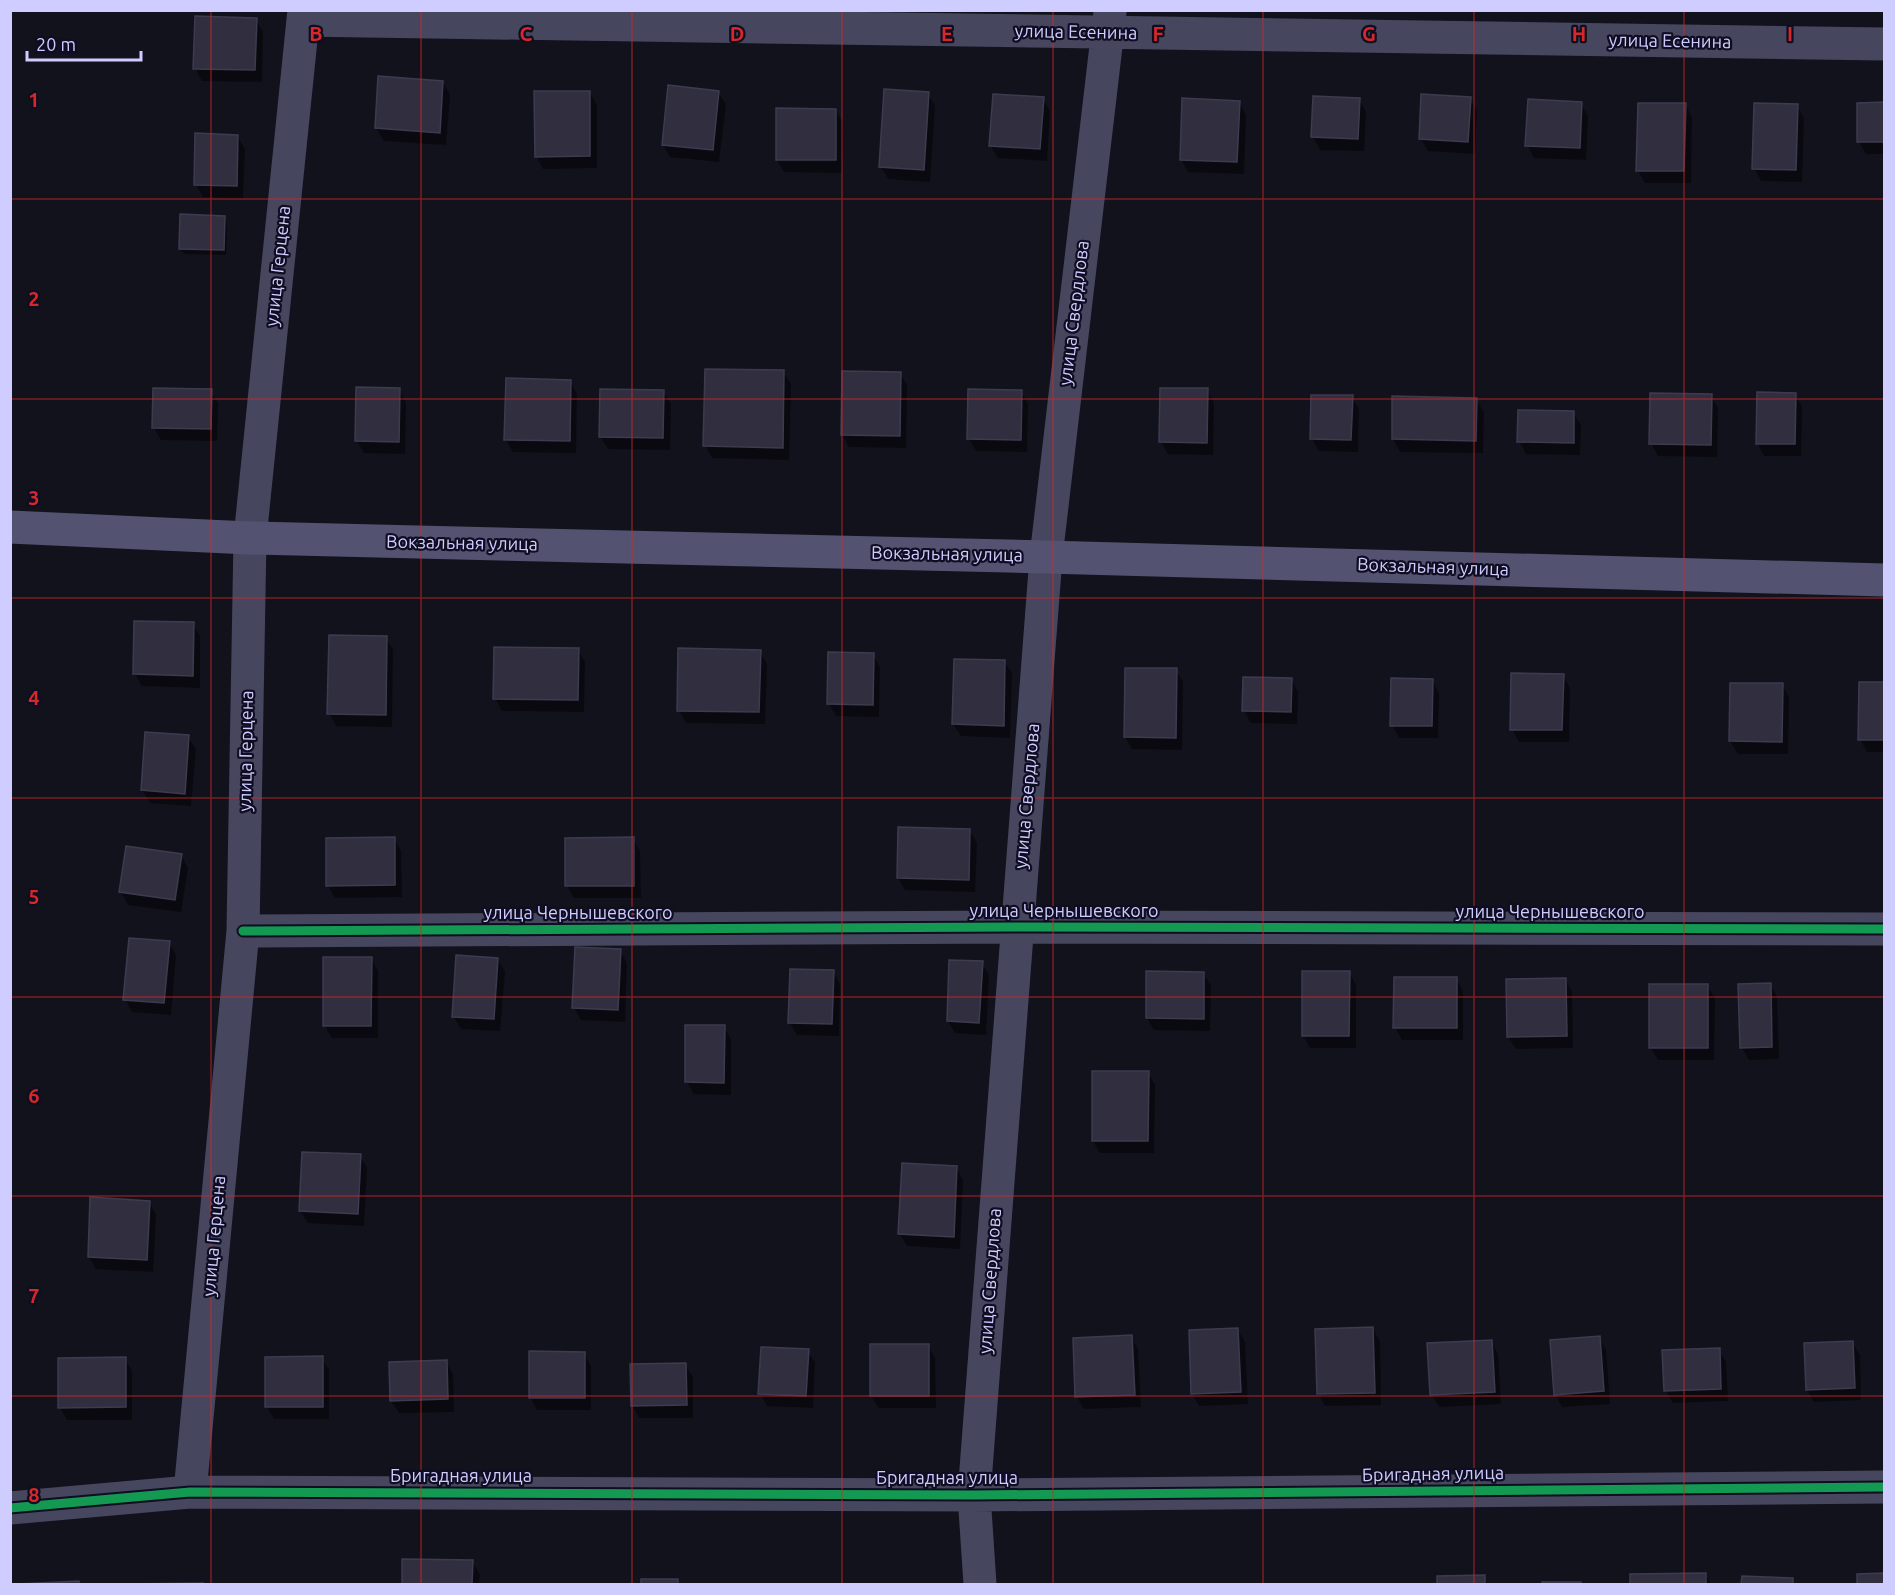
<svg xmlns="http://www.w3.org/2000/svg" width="1895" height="1595" font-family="Ubuntu,sans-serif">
  <rect width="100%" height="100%" fill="#12121d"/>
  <!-- shadow -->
  <path fill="#0007" d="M256 20 263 32 262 82 202 81 195 68Z
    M443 82 450 95 446 145 384 141 376 128Z
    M718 92 726 104 719 162 670 157 663 145Z
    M590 93 597 105V168L543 169 536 156Z
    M928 94 935 106 930 182 888 179 881 167Z
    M1470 98 1477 111 1475 154 1428 151 1421 139Z
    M1043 99 1050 111 1047 161 998 158 990 145Z
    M1359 99 1366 112 1364 151 1320 150 1313 137Z
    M1239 102 1246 115 1244 174 1188 172 1181 159Z
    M1581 104 1588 116 1586 160 1534 158 1527 145Z
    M1685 104 1692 117 1691 183H1645L1638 171Z
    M1858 104H1884V154H1866L1859 142Z
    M1797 106 1804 118 1802 182 1761 181 1754 168Z
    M836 110 843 123 842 173 784 172 777 160Z
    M238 137 245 149 243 198 203 197 196 185Z
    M224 217 227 223 226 255 184 254 180 249Z
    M783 372 791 384 789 460 712 458 705 445Z
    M900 373 907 385 906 448 849 447 842 434Z
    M570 381 577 394 576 453 513 452 506 440Z
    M399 390 406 402 405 454 364 453 357 441Z
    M1207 390 1214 402 1213 455 1168 454 1161 442Z
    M211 391 218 403 217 441 161 440 154 428Z
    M663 391 671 404 670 450 608 449 600 437Z
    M1021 392 1028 404 1027 452 976 451 969 439Z
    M1795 394 1802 407 1801 456H1764L1757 443Z
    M1711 396 1718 408 1717 457 1658 456 1651 443Z
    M1352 397 1359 409 1358 452 1319 451 1312 439Z
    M1394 398 1476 400 1484 412 1483 453 1400 452 1393 439Z
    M1573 413 1581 425 1580 455 1526 454 1519 441Z
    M193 624 200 636V688L142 686 135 674Z
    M386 638 393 650 392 727 336 726 329 713Z
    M578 649 585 662 584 712 502 711 495 698Z
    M760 652 767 664 765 724 686 723 679 710Z
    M873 655 880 667 879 717 836 716 829 704Z
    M1004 661 1012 673 1010 738 961 736 953 724Z
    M1176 670 1183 682 1182 750 1132 749 1125 737Z
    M1563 676 1570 688 1569 742H1519L1512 729Z
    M1291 679 1298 692 1297 724 1251 723 1244 711Z
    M1432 680 1439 693 1438 738H1399L1392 725Z
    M1861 683 1884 684V752H1867L1860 739Z
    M1732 684 1782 685 1789 697 1788 754H1738L1730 741Z
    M188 737 196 749 191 806 150 803 142 790Z
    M969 830 977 843 975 892 905 890 898 878Z
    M394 838 401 851 402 897 335 898 328 886Z
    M633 839 640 851 641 898H574L567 886Z
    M181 855 188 868 181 912 128 905 121 892Z
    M169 943 176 955 171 1015 132 1012 125 999Z
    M620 951 627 963 625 1022 581 1020 574 1008Z
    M371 958 378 971V1038H332L324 1025Z
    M498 959 505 972 500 1031 461 1029 454 1017Z
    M982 963 989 975 986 1035 955 1033 948 1021Z
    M833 972 840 984 839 1036 797 1035 790 1023Z
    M1349 972 1356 985V1048H1310L1303 1036Z
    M1204 974 1211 986 1210 1031 1154 1030 1147 1018Z
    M1456 979 1463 991V1040H1402L1395 1027Z
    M1565 979 1572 992 1573 1048 1516 1049 1508 1037Z
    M1770 984 1777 997 1779 1059 1749 1060 1742 1048Z
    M1707 986 1715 998 1714 1060H1658L1651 1048Z
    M724 1027 731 1039V1095L694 1094 687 1082Z
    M1148 1073 1155 1085 1154 1153H1100L1093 1141Z
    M360 1156 367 1168 364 1226 308 1223 300 1211Z
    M956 1167 963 1180 960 1249 907 1246 899 1233Z
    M149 1202 156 1215 153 1272 96 1269 89 1257Z
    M1372 1328 1380 1341 1381 1405 1325 1406 1318 1393Z
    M1238 1330 1245 1342 1248 1404 1199 1406 1192 1393Z
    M1131 1337 1138 1349 1141 1407 1084 1409 1077 1397 1074 1339Z
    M1599 1338 1606 1350 1610 1404 1562 1407 1555 1394Z
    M1491 1341 1498 1354 1501 1404 1439 1407 1432 1395Z
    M1852 1342 1860 1355 1861 1400 1814 1402 1807 1390Z
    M928 1345 935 1358 936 1408H879L871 1396Z
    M1719 1350 1726 1362 1728 1401 1673 1403 1666 1391Z
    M808 1351 815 1363 813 1408 767 1406 760 1393Z
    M584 1353 591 1366V1410H537L530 1397Z
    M322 1358 329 1370V1419H274L267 1407Z
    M59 1359H125L132 1371V1420H67L60 1408Z
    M446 1362 453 1374 454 1412 399 1413 391 1401V1364Z
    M685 1365 693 1377V1418H639L632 1405Z
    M404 1560 472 1562 480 1574 479 1584H403Z
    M1705 1574 1711 1584H1632V1575Z
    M1484 1577 1488 1584H1438V1578Z
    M1743 1577 1792 1579 1795 1584H1743Z
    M677 1580 680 1584H642V1581Z
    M1580 1583V1584H1543Z"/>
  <!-- building -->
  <path fill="#302e3f" stroke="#3d3b50" stroke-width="1.5" d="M195 16 257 18 255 70 193 69Z
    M378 76 443 81 440 133 375 128Z
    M668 85 719 91 713 150 662 145Z
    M884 89 929 92 924 170 879 167Z
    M534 91H590V156L535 157Z
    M993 94 1044 97 1040 149 989 146Z
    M1421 94 1471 97 1468 142 1419 139Z
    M1313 96 1360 98 1358 139 1311 137Z
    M1182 98 1240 101 1237 162 1180 160Z
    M1528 99 1582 102 1580 148 1525 146Z
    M1884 102V142H1857V103Z
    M1638 103H1686L1684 171H1636Z
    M1754 103 1798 104 1796 170 1752 169Z
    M776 108 836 109V160H776Z
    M195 133 238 135 237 186 194 185Z
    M180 214 225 216 224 250 179 249Z
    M705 369 784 370 783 448 703 446Z
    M842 371 901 372 900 436 841 435Z
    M506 378 571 380 570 441 504 440Z
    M356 387 400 388 399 442 355 441Z
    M153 388 212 389 211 429 152 428Z
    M1160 388H1208L1207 443 1159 442Z
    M600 389 664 390 663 438 599 437Z
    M968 389 1022 390 1021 440 967 439Z
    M1757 392 1796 393 1795 444H1756Z
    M1650 393 1712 394 1711 445 1649 444Z
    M1311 395H1353L1351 440 1310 439Z
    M1392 396 1477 398 1476 441 1392 439Z
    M1518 410 1574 411V443L1517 442Z
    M134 621 194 622 193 676 133 674Z
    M329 635 387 636 386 715 327 714Z
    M494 647 579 648 578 700 493 699Z
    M678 648 761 650 759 712 677 711Z
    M828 652 874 653 873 705 827 704Z
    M954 659 1005 660 1004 726 952 724Z
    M1125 668H1177L1176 738 1124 737Z
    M1511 673 1564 674 1562 730H1510Z
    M1243 677 1292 678 1291 712 1242 711Z
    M1391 678 1433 679 1432 726H1390Z
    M1859 682H1884V740H1858Z
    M1730 683H1783L1782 742 1729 741Z
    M145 732 189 735 185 794 141 790Z
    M898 827 970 829 969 880 897 878Z
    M395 837V885L326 886V838Z
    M634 837V886H565V838Z
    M126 846 182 854 175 900 119 892Z
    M129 938 170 941 164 1003 123 1000Z
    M575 947 621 949 618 1010 572 1008Z
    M456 955 498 958 494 1019 452 1017Z
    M323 957H372L371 1026H323Z
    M949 960 983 961 979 1023 947 1021Z
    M790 969 834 970 832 1024 788 1023Z
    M1146 971 1204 972V1019L1146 1018Z
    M1302 971H1350L1349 1036H1302Z
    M1394 977H1457V1028H1393Z
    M1566 978 1567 1036 1507 1037 1506 979Z
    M1771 983 1772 1047 1740 1048 1738 984Z
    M1649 984H1708V1048H1649Z
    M685 1025H725L724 1083 685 1082Z
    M1092 1071H1149L1148 1141H1092Z
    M302 1152 361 1154 358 1214 299 1211Z
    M902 1163 957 1166 954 1237 898 1234Z
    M90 1197 150 1201 147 1260 88 1257Z
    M1373 1327 1375 1393 1317 1394 1315 1329Z
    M1238 1328 1241 1392 1191 1394 1189 1330Z
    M1132 1335 1135 1395 1075 1397 1073 1338Z
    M1600 1336 1604 1391 1554 1395 1550 1340Z
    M1492 1340 1495 1392 1430 1395 1427 1343Z
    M1853 1341 1855 1388 1806 1390 1804 1343Z
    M870 1344H929V1396H870Z
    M761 1347 809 1349 806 1396 758 1394Z
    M1720 1348 1721 1389 1664 1391 1662 1350Z
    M529 1351 585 1352V1398H529Z
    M323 1356V1407H265V1357Z
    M126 1357V1407L58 1408V1358Z
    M447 1360 448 1399 390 1401 389 1362Z
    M686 1363 687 1405 631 1406 630 1364Z
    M402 1559 473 1560 472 1584H402Z
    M1706 1573V1584H1630V1574Z
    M1884 1573V1584H1857V1574Z
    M1485 1575V1584H1437V1576Z
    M1742 1576 1793 1578V1584H1741Z
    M641 1579H678V1584H641Z
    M79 1581V1584H17Z
    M1542 1582H1581V1584H1542Z
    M203 1583V1584H126Z"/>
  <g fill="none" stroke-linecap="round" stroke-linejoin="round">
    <!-- minor -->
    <path stroke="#46475e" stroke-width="33" d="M303 20 1884 44
      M243 931 1016 927 1884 929
      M190 1492 243 931 250 538 304 10
      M10 1508 190 1492 974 1495 1884 1487
      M980 1584 974 1495 1046 557 1110 12"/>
    <!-- secondary -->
    <path stroke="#535371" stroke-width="33" d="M10 527 250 538 1046 557 1884 580"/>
    <defs>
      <path id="cycleway" d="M243 931 1016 927 1884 929
        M10 1508 190 1492 974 1495 1884 1487"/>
    </defs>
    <!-- cycleway casing -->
    <use href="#cycleway" stroke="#0f0d21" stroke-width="13"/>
    <!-- cycleway -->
    <use href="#cycleway" stroke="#139951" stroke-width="9"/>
  </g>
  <!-- grid -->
  <path fill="none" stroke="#d62828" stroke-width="1.5" stroke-opacity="0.55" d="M211 10V1584M421 10V1584M632 10V1584M842 10V1584M1053 10V1584M1263 10V1584M1474 10V1584M1684 10V1584M10 199H1884M10 399H1884M10 598H1884M10 798H1884M10 997H1884M10 1196H1884M10 1396H1884"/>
  <g text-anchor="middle" stroke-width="4.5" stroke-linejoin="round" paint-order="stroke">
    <!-- street labels -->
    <g font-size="18" fill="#cfccff" stroke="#0f0d21">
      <text transform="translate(1076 32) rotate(1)" y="6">улица Есенина</text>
      <text transform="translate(1670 41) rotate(1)" y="6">улица Есенина</text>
      <text transform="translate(278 266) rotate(-84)" y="6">улица Герцена</text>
      <text transform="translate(1074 313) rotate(-83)" y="6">улица Свердлова</text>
      <text transform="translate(462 543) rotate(1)" y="6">Вокзальная улица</text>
      <text transform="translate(947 554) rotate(1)" y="6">Вокзальная улица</text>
      <text transform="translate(1433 567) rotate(2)" y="6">Вокзальная улица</text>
      <text transform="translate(246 751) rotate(-89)" y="6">улица Герцена</text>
      <text transform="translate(1027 796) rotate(-85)" y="6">улица Свердлова</text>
      <text x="1064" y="917">улица Чернышевского</text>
      <text x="1550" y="918">улица Чернышевского</text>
      <text x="578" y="919">улица Чернышевского</text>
      <text transform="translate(214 1236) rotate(-85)" y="6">улица Герцена</text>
      <text transform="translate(990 1281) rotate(-86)" y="6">улица Свердлова</text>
      <text transform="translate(1433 1474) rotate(-1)" y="6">Бригадная улица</text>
      <text x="461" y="1482">Бригадная улица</text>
      <text x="947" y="1484">Бригадная улица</text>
    </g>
  </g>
  <g font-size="20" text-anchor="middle" font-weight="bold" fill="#d62828" stroke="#0f0d21" stroke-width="4.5" stroke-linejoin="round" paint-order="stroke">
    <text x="316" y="41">B</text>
    <text x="526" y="41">C</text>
    <text x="737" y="41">D</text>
    <text x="947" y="41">E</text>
    <text x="1158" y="41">F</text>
    <text x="1369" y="41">G</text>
    <text x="1579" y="41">H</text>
    <text x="1790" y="41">I</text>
    <text x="34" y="107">1</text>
    <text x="34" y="306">2</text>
    <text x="34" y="505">3</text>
    <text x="34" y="705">4</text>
    <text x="34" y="904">5</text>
    <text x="34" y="1103">6</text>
    <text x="34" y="1303">7</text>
    <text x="34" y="1502">8</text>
  </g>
  <!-- border -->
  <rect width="1895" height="1595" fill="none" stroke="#cfccff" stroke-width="24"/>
  <!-- scale -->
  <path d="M27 51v9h114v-9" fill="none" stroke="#cfccff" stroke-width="3"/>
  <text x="36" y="51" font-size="18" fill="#cfccff" stroke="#0f0d21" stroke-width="4.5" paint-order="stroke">20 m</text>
</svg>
